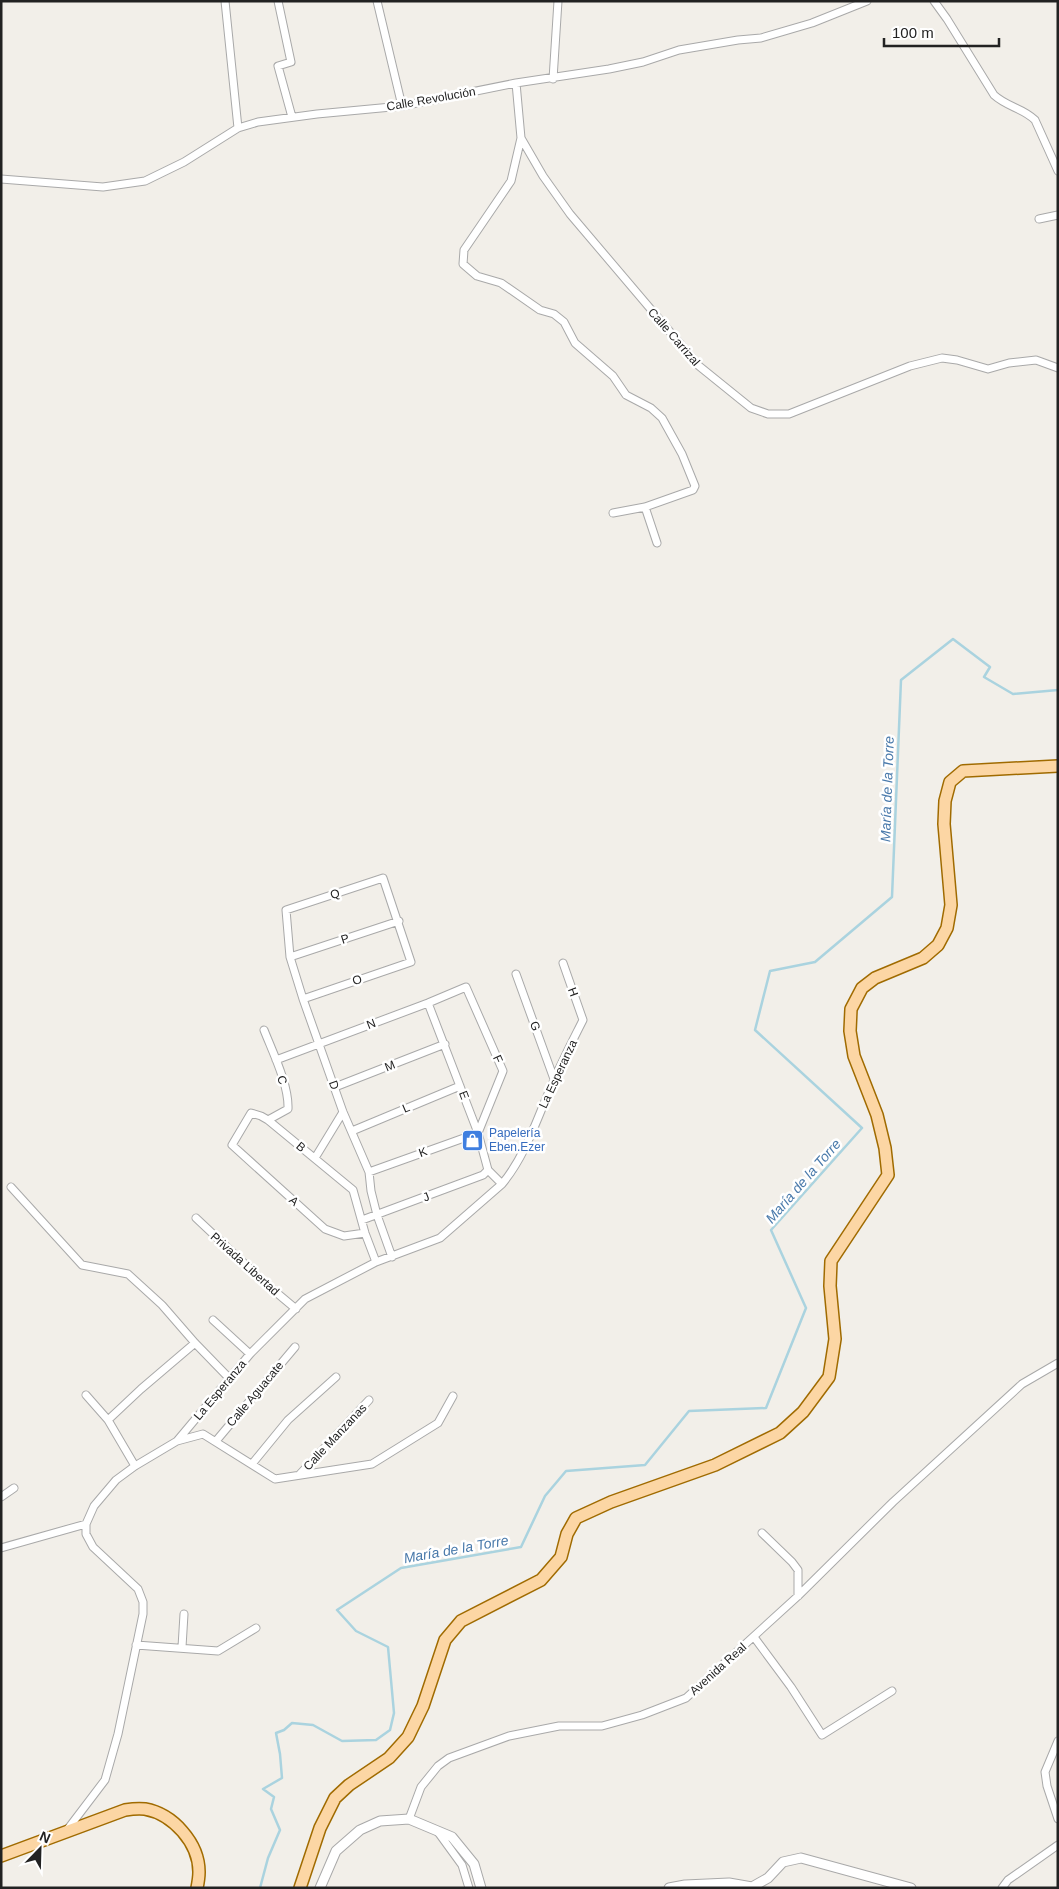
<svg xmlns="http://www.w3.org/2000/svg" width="1059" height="1889" font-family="Helvetica,sans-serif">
  <rect width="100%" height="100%" fill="#f2efe9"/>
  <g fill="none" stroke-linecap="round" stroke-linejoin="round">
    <!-- stream -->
    <path stroke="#aad3df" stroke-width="2.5" d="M260 1888 268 1858 280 1830 271 1809 274 1797 263 1789 282 1778 280 1754 276 1733 284 1730 292 1723 313 1725 342 1741 376 1740 390 1730 394 1713 388 1647 356 1631 337 1610 401 1568 521 1547 545 1496 566 1471 645 1465 689 1411 766 1408 806 1308 771 1230 862 1128 755 1030 770 971 815 962 892 897 901 680 953 639 990 667 984 677 1013 694 1058 690"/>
    <defs>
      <path id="minor" d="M225 1 238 128
        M278 1 291 62 278 66 292 117
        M377 1 402 106
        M934 1 947 19 994 95C1007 107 1023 108 1035 120L1058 171
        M553 79 558 1
        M516 83 521 138 543 176 570 214 699 366 751 408 768 414H789L910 366 942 358 957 360 988 369 1009 363 1036 360 1058 368
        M521 138 511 181 464 250 463 264 477 276 501 283 540 310 554 314 564 322 575 343 613 376 626 395 651 408 662 418 682 454 695 486 693 490 645 507 613 513
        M1 179 103 187 145 181 184 162 238 128 258 122 317 114 402 106 516 83 609 69 643 62 679 50 738 40 761 38 812 23 867 1
        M1039 219 1058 215
        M645 507 657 543
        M290 957 399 921
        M516 974 554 1079
        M303 999 411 962 383 878 286 910 290 957 303 999 343 1112 369 1172 371 1191 377 1215 392 1257
        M428 1003 478 1133 488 1170 502 1184
        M264 1030C273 1053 289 1085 288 1109L268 1120
        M276 1060 428 1003 466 987 503 1071 478 1133 369 1172
        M335 1087 445 1044
        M352 1131 460 1086
        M315 1158 343 1112
        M11 1187 82 1265 128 1274 162 1305 195 1343 229 1378
        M196 1218 265 1283 296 1309
        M362 1220 483 1175 488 1170
        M365 1233 344 1236 325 1229 232 1145 251 1113 261 1116 268 1120 353 1190 365 1233 376 1262
        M213 1320 250 1354
        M86 1395 108 1420 135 1466
        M108 1420 141 1389 195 1343
        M177 1441 203 1434 275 1479 372 1464 438 1423 453 1396
        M216 1441 295 1347
        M252 1464 288 1420 336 1377
        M300 1474 369 1400
        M1 1497 14 1488
        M762 1533 792 1562 798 1570V1596
        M1 1548 86 1524
        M754 1637 791 1687 822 1735 892 1691
        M136 1645 218 1651 256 1628
        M182 1647 184 1614
        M1058 1741 1045 1772 1047 1786 1058 1819
        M409 1819 421 1787 438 1766 449 1758 509 1736 559 1726H602L642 1715 686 1698 798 1596 893 1502 1022 1384 1058 1363
        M67 1830 105 1780 118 1734 143 1614V1602L138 1589 93 1547 86 1534V1524L94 1506 116 1480 135 1466 177 1441 250 1354 305 1299 376 1262 440 1238 502 1184C527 1154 538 1115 554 1080 563 1059 573 1040 583 1020L563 963
        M438 1832 462 1865 469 1888
        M1002 1888 1008 1880 1058 1845"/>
      <path id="tertiary" d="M320 1888 336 1851 360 1830 380 1821 409 1819 452 1837 474 1864 481 1888
        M669 1888 685 1885 729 1883 752 1887 768 1878 783 1862 801 1858 911 1888"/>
      <path id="primary" d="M1 1856 125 1810C131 1809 138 1808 145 1809 173 1814 199 1843 199 1872 199 1877 198 1883 197 1888
        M300 1888 320 1828 335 1798 349 1785 389 1758 408 1737 423 1706 445 1640 461 1621 541 1580 561 1557 567 1534 576 1518 611 1502 715 1465 780 1433 803 1412 829 1377 835 1339 830 1286 831 1261 888 1175 885 1148 877 1115 854 1056 850 1031 851 1009 862 988 875 978 923 958 938 945 947 928 951 905 944 824 945 801 950 782 963 771 1058 766"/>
    </defs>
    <!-- minor casing -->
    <use href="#minor" stroke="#a9a9a9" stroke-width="9"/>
    <!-- tertiary casing -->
    <use href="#tertiary" stroke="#a9a9a9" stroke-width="11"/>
    <!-- primary casing -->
    <use href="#primary" stroke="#a06b00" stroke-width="14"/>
    <!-- minor -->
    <use href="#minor" stroke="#fff" stroke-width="7"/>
    <!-- tertiary -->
    <use href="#tertiary" stroke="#fff" stroke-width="9"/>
    <!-- primary -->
    <use href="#primary" stroke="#fcd6a4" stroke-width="11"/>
  </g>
  <!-- icons -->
  <defs>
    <symbol id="shop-square" viewBox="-11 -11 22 22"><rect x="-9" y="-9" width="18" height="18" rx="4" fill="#3f7fe0" stroke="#fff"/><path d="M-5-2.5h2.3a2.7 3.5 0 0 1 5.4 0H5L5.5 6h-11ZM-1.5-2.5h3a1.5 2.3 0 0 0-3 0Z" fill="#fff"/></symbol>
  </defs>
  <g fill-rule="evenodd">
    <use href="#shop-square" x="460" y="1128" width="25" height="25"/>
  </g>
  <g text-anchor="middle" stroke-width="5" stroke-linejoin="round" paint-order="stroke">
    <!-- street labels -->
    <g font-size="12" fill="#222" stroke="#fff">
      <text transform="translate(431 99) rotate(-10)" y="4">Calle Revolución</text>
      <text transform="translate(674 337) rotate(49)" y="4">Calle Carrizal</text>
      <text transform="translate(335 894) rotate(-18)" y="4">Q</text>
      <text transform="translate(345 939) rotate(-18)" y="4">P</text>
      <text transform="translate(357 980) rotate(-19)" y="4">O</text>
      <text transform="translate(573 992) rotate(70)" y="4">H</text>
      <text transform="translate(371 1024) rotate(-21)" y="4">N</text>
      <text transform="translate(535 1026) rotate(70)" y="4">G</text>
      <text transform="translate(498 1059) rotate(66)" y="4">F</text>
      <text transform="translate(390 1066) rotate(-22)" y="4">M</text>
      <text transform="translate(558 1074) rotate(-65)" y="4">La Esperanza</text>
      <text transform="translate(282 1080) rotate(73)" y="4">C</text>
      <text transform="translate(334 1085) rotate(71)" y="4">D</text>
      <text transform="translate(464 1095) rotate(69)" y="4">E</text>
      <text transform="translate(406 1108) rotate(-23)" y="4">L</text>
      <text transform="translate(301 1147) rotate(39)" y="4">B</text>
      <text transform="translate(423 1152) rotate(-20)" y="4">K</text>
      <text transform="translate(426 1197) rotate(-21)" y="4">J</text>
      <text transform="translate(294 1201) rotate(42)" y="4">A</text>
      <text transform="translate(245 1264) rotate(42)" y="4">Privada Libertad</text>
      <text transform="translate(220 1390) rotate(-50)" y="4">La Esperanza</text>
      <text transform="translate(255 1394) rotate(-50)" y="4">Calle Aguacate</text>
      <text transform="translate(335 1437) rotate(-47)" y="4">Calle Manzanas</text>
      <text transform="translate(718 1669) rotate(-42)" y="4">Avenida Real</text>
    </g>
    <!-- shop labels -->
    <g font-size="12" fill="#366cbe" stroke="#fff" text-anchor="start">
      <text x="489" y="1137">Papelería<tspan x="489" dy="14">Eben.Ezer</tspan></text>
    </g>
    <!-- water labels -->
    <g font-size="14" font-style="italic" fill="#4a7aab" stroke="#fff">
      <text transform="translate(887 789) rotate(-88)" y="5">María de la Torre</text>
      <text transform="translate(803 1181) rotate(-49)" y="5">María de la Torre</text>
      <text transform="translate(456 1549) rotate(-10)" y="5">María de la Torre</text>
    </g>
  </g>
  <!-- border -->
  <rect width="1059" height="1889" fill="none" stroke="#222222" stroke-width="5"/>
  <!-- north arrow -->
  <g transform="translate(40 1849) rotate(23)" stroke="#ffffff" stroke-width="4" paint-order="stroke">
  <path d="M0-4L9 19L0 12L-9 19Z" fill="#222222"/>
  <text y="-8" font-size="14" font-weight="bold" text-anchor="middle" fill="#222222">N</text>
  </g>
  <!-- scale -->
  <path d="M884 38v8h115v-8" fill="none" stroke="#222222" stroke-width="2.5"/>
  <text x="892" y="38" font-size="15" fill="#222222" stroke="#ffffff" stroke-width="4" paint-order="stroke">100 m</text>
</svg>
